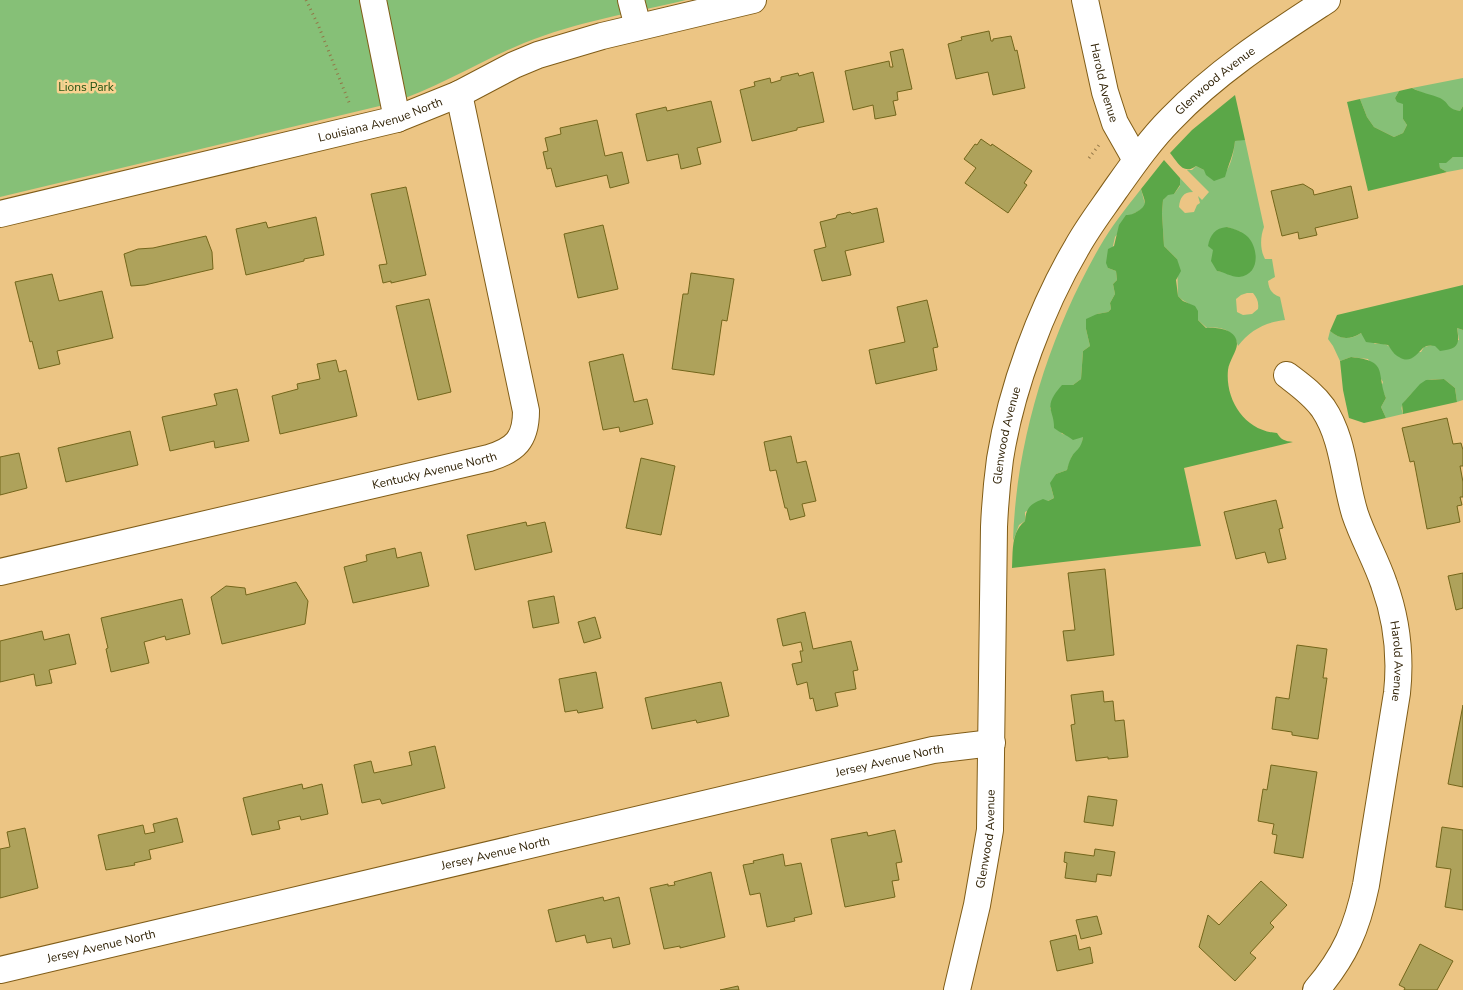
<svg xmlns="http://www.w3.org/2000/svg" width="1463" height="990" font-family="'Nunito Sans',sans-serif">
  <rect width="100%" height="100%" fill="#ecc584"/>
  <!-- green -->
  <path fill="#86c077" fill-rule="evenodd" d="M0 0H686C632 13 576 22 524 43 478 62 436 89 388 104L0 197Z
    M1463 78V106L1460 111 1450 110 1446 104 1412 88Z
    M1399 91 1395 98 1403 103V119L1407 125 1403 133 1394 137 1374 127 1367 117 1360 99Z
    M1240 140H1245L1264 227C1260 237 1260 250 1265 259H1272L1275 277 1268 281C1269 290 1272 294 1280 297L1285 320C1266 322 1250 330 1238 346 1234 330 1221 326 1207 328L1198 320C1197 302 1189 307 1178 296L1177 259 1164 246 1162 213 1163 200 1168 194H1174L1180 186V178L1193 192C1183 192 1180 198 1179 207L1185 213 1194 212 1197 205 1200 203 1198 196 1202 200 1209 192 1187 170H1192L1196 166 1204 170H1227C1232 162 1234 150 1235 141ZM1227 227 1241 232 1230 275 1225 272 1217 271 1213 250ZM1247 293H1253C1257 298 1259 302 1258 309L1252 314 1243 315 1237 312 1236 299 1241 295Z
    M1453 157H1463V169L1447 172 1440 168 1438 162H1446Z
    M1141 189 1145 204 1144 208 1133 214 1115 237 1108 268 1116 271 1117 280 1113 284 1115 294 1110 303 1111 309 1108 312 1097 314 1086 329 1090 346 1083 351 1081 379 1073 385 1050 408 1062 434 1083 437 1082 444 1078 452 1072 456 1067 470 1056 474 1051 487 1054 498 1025 512V521L1019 525 1013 541C1016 441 1049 335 1099 248 1111 227 1126 208 1141 189Z
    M1457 328 1463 330V400L1457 402 1455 388 1444 379C1439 379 1433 379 1428 380 1423 382 1403 401 1402 406 1401 409 1402 410 1403 414L1386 418 1381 407 1386 398 1381 387 1383 382 1368 359 1351 357 1340 361 1333 346 1328 339 1330 331C1340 340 1351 340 1361 333L1375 344C1384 343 1390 344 1394 353L1421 352 1424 347C1435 344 1447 343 1459 340Z"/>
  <!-- forest -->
  <path fill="#5ba748" d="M1412 88C1421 93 1431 94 1440 98 1450 103 1446 109 1460 111L1463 106V157H1453L1446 163H1439L1440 168 1447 172 1368 191 1347 102 1360 99 1367 117 1374 127 1394 137 1403 133 1407 125 1403 119V104L1397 102 1395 98 1399 91Z
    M1235 95 1245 140 1235 141C1234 154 1228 165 1225 177L1214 181 1206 175 1204 170 1196 166C1183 176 1177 161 1170 153L1192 130Z
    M1164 160 1180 178V185L1174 194 1168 195 1163 200 1162 213 1164 246 1177 259 1181 271 1176 280 1178 296 1183 301 1195 306 1198 311V320L1206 328C1217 327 1237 329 1237 344 1237 351 1229 361 1228 370 1225 400 1245 431 1277 433 1281 440 1285 441 1293 442L1184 468 1201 546 1012 568C1013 551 1011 532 1025 521 1026 507 1031 504 1043 499L1048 501 1054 498 1050 483 1056 474 1067 470C1068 466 1069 462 1071 458 1076 449 1081 450 1083 437L1073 440C1067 435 1060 433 1054 428 1054 421 1053 418 1051 411 1048 401 1056 392 1062 385H1073L1081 379 1083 351 1090 346 1086 329V319L1097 314 1108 312 1111 309 1110 303 1115 294 1113 284 1117 280 1116 271 1108 268 1106 263 1108 249 1114 246 1119 225 1126 215C1131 215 1133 214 1138 211 1149 204 1144 200 1141 189Z
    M1227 227C1234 229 1242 231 1248 237 1259 249 1260 275 1239 277 1231 277 1224 272 1217 271L1211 261 1213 250 1208 246C1210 235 1215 228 1227 227Z
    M1463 285V330L1457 328C1460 345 1458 349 1440 351L1435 346C1432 345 1426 345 1423 348 1416 355 1410 364 1399 357 1394 355 1391 349 1388 345L1366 342 1361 333C1350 340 1340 340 1330 331L1337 315Z
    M1351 357C1389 361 1376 372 1386 398L1381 407 1386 418 1364 423 1349 418 1343 390 1340 361Z
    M1444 379 1455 388 1457 402 1403 414 1402 404 1420 384 1426 380Z"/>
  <!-- building -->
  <path fill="#aea25b" stroke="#73661b" d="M989 31 991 41H993V39L1011 36 1015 51 1017 50 1025 88 993 95 988 72 956 79 948 44 962 40 961 37Z
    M903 49 912 89 897 92 898 100 893 101 896 115 875 119 873 105 853 110 845 71 889 61 890 67H893L890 52Z
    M813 72 824 122 797 128V130L752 141 740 90 755 86 754 82 770 78 771 83 781 80V77L798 73 799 76Z
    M711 101 721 142 697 148 701 164 681 169 678 154 647 161 636 114 666 107 667 111Z
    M597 120 605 156 622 152 629 183 610 188 607 175 556 187 551 168 547 169 543 152 548 151 545 138 561 134 560 128Z
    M981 139 991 146 992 144 1032 171 1024 183 1027 185 1008 213 965 183 976 168 964 159 975 144 977 145Z
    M1303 184 1313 190 1314 195 1351 186 1358 218 1315 228 1317 235 1299 239 1298 232 1282 236 1271 191Z
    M406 187 426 275 391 283V281L383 283 379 265 387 264 371 194Z
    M877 208 884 242 845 251 851 275 822 281 814 250 826 247 820 222 836 218 837 215 850 212 852 214Z
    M316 217 324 255 304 259V261L246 275 236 229 266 222 268 228Z
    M603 225 618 289 578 298 564 234Z
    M206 236 212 252 213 269 145 285 131 286 124 254 138 249 153 248Z
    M691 273 734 279 727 321 722 320 714 375 672 369 683 294H688Z
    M52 274 59 301 102 291 113 338 57 351 60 364 39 369 32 341 30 342 15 282Z
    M429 299 451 392 418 400 396 306Z
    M927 300 938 347 933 348 937 370 876 384 869 350 905 342 897 307Z
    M623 354 634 402 647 399 653 424 620 432 619 427 603 430 589 362Z
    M336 360 339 372 346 370 357 416 280 434 272 396 298 389 297 384 320 379 317 364Z
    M237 389 249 441 215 448 214 441 170 451 162 417 217 405 214 394Z
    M1447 418 1453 444 1461 443 1463 450V466H1460L1463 482V497H1460L1462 505 1457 506 1460 522 1427 529 1414 461 1410 462 1402 428Z
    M130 431 138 465 66 482 58 448Z
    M791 436 797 463 806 461 816 501 802 504 805 516 790 520 787 508H785L776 470 770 471 764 442Z
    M19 453 27 488 0 495V457Z
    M641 458 675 466 661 535 626 528Z
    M1276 500 1283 528 1279 529 1286 559 1268 563 1265 552 1236 559 1224 512Z
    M526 522 527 526 545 522 552 552 475 570 467 535Z
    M395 548 397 558 421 552 429 586 353 603 344 567 367 561 366 555Z
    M1105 569 1114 655 1067 661 1063 631 1075 630 1068 573Z
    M1463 573V608L1456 610 1448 576Z
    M296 582 308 601 305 624 222 644 211 597 226 586 245 588 246 595Z
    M554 596 559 623 533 628 528 601Z
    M182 599 190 634 166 640 165 636 144 642 149 663 111 672 106 649 108 648 101 618Z
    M805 612 813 649 851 641 858 670 853 671 856 689 835 693 838 706 816 711 813 698 810 699 807 682 797 685 792 664 802 662 800 651H803L801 642 783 646 777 619Z
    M595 617 601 638 584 643 578 622Z
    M42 631 44 640 69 634 76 664 49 670 52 683 36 686 34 674 0 682V641Z
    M1297 645 1327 649 1323 678H1327L1318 739 1292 735V732L1272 729 1276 697 1289 699Z
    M596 672 603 708 578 713 577 710 565 712 559 679Z
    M721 682 729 716 697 723 696 720 652 729 645 698Z
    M1103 691 1104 702 1113 701 1115 721 1124 720 1128 757 1108 759V757L1076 761 1071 725 1075 724 1071 695Z
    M1463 705V787L1448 784Z
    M435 746 445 788 382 804 380 799 362 803 354 765 371 761 374 773 412 765 409 752Z
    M1271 765 1317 772 1303 858 1274 853 1277 835 1272 834 1274 824 1258 821 1263 789 1267 790Z
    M302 784 303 789 322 784 328 814 301 820 300 816 278 821 280 829 252 835 243 798Z
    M1088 796 1117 800 1113 826 1084 822Z
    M177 818 183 842 149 850 151 859 134 863 135 865 106 870 98 835 143 825 145 834 155 832 153 824Z
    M1442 827 1463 830V910L1445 907 1451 869 1436 867Z
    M25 828 38 888 0 898V849L10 847 7 832Z
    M895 830 902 862 896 863 899 880 892 881 895 897 845 907 831 839 867 832 868 836Z
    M1095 849 1115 852 1111 876 1097 874 1096 882 1065 878 1067 863 1064 862 1065 852 1094 856Z
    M783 854 785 866 801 863 812 914 794 918 795 921 767 927 760 893 750 895 743 865 754 863 753 861Z
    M711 872 725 937 680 948V946L664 949 650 888 668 884V886L675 885 674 882Z
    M1261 881 1287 905 1270 923 1274 927 1250 953 1256 958 1235 981 1199 947 1208 915 1219 925Z
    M603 897 604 901 619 897 630 944 613 948 611 938 587 943 585 935 556 942 548 910Z
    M1097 916 1102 934 1081 939 1076 920Z
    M1076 935 1079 950 1090 947 1093 963 1057 971 1050 941Z
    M1420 944 1453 961 1437 990H1404L1405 988 1399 985Z
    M738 986 739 990H720Z"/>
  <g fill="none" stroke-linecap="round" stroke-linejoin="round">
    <defs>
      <g id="minor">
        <path d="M373 0 397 119"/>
        <path d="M631 0 638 27"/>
        <path id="s1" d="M1085 0 1105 92 1115 123 1136 160"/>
        <path id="s2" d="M0 214 397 119 459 94 514 65 538 55 602 36 753 0"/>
        <path id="s3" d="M1287 375C1300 385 1313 394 1323 408 1344 439 1344 479 1355 514 1363 538 1376 560 1384 584 1397 620 1401 656 1397 693L1366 885C1357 928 1345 956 1316 990"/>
        <path id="s4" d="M0 572 489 458C515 450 526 440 526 411L459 94"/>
        <path id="s5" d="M0 970 933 750 992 743"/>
        <path id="s6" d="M957 990 977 905 990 830 994 527C995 504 997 481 1000 459 1011 389 1041 308 1077 247 1088 227 1102 209 1115 190 1132 166 1150 140 1171 119 1217 71 1272 36 1327 0"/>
      </g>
    </defs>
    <!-- minor casing -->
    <use href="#minor" stroke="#805d18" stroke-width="28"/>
    <!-- path -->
    <path stroke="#927647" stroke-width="3" stroke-dasharray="1 4" stroke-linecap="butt" d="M306 0 319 27 350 105
      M1089 158 1099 145"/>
    <!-- minor -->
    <use href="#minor" stroke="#fff" stroke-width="26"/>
  </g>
  <g text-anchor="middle" stroke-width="5" stroke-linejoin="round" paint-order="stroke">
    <!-- street labels -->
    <g font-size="12" fill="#2f2105" stroke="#f9d290">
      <text dy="4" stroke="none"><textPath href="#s6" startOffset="979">Glenwood Avenue</textPath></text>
      <text dy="4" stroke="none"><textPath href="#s1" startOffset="85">Harold Avenue</textPath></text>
      <text dy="4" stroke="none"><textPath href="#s2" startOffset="392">Louisiana Avenue North</textPath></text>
      <text dy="4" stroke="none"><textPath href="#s6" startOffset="559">Glenwood Avenue</textPath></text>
      <text dy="4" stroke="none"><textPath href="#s4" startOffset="446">Kentucky Avenue North</textPath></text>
      <text dy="4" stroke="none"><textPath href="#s3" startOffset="315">Harold Avenue</textPath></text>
      <text dy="4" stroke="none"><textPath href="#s5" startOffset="914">Jersey Avenue North</textPath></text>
      <text dy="4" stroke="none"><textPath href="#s6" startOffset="154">Glenwood Avenue</textPath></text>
      <text dy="4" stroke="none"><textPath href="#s5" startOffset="509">Jersey Avenue North</textPath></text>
      <text dy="4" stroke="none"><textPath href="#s5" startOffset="104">Jersey Avenue North</textPath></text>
    </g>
    <!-- park labels -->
    <g font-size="12" fill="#205211" stroke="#f9d290">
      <text x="86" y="91">Lions Park</text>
    </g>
  </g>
</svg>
